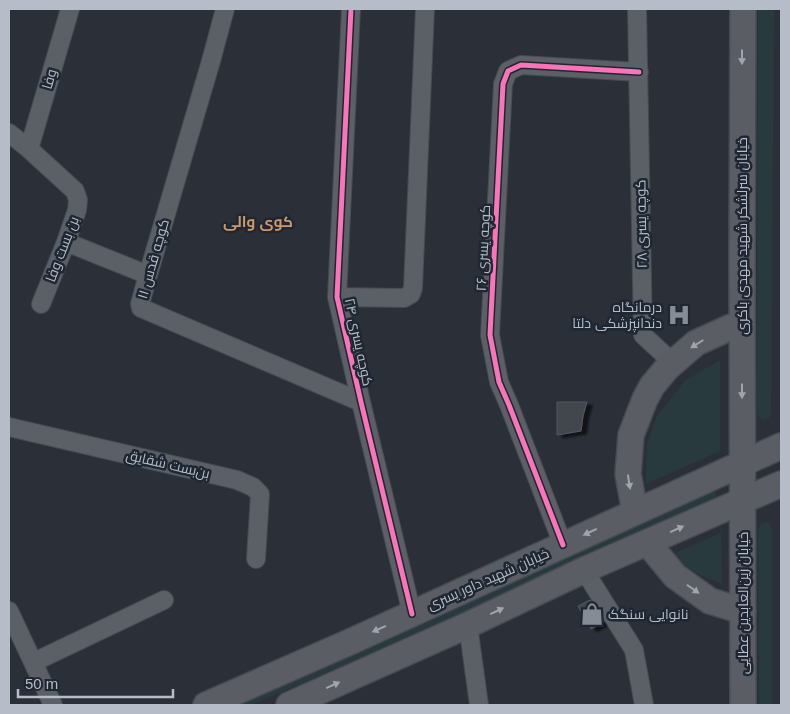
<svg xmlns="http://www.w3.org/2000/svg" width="790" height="714" font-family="Arial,Cairo,sans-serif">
  <defs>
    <filter id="shadow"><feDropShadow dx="5.5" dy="3" stdDeviation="1" flood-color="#0009"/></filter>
  </defs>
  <rect width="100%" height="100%" fill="#2b3038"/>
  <!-- green -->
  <path fill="#283a3d" d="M758 9H774L771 413 769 418 764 420 759 417 757 413Z
    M720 360V451L646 484 647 443 657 416 686 380Z
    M713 490 716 494V500L420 633 251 705H229Z
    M767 522 770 524 772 530V705H759L758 530 761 524Z
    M721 533 722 584C704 577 685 569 673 554Z"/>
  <!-- building -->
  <path fill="#43474e" stroke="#53585f" filter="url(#shadow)" d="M557 402H587L583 416 581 431 557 435Z
    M590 600 604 622 591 629 578 606Z"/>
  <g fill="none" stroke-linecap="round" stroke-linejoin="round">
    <defs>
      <path id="minor" d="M225 9 211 61 148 275 140 304 141 308 361 402
        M351 9 337 297 361 402 412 614
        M637 9 643 335 673 363
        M9 133 29 149 75 191 78 200 77 210 66 242 41 304
        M29 149 70 9
        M66 242 148 275
        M337 297 404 298 411 294 413 288 425 9
        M9 427 237 480 253 487 260 494 256 559
        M563 545 509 405 499 382 490 335 503 84 508 71 521 65 639 72
        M584 570 634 650 644 705
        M9 611 53 705
        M468 625 479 705
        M34 662 164 600"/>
      <path id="secondary" d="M743 9 742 254 743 705
        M635 512 628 474 631 435 645 399 652 386 667 368 696 343 731 327 742 325
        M648 542 651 547 675 576 710 601 743 611
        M206 705 352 641 781 446
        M289 705 468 625 584 570 781 484"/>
    </defs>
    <!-- minor casing -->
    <use href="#minor" stroke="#474b51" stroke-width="20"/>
    <!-- secondary casing -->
    <use href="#secondary" stroke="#464b52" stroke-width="28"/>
    <!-- minor -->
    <use href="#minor" stroke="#5b5f66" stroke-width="18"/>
    <!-- secondary -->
    <use href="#secondary" stroke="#5a5e64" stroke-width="25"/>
    <defs>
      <path id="cycleway" d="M351 9 337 297 361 402 412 614
        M563 545 509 405 499 382 490 335 503 84 508 71 521 65 639 72"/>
    </defs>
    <!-- cycleway casing -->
    <use href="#cycleway" stroke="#1f2732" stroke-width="8"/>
    <!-- cycleway -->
    <use href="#cycleway" stroke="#fb73b8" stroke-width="5"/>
  </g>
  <!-- one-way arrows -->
  <defs><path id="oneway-solid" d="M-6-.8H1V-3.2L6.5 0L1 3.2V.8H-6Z" transform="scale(1.25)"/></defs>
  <g fill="#9fa5af">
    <use href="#oneway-solid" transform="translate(742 57) rotate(90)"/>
    <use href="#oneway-solid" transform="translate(697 344) rotate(148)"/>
    <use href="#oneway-solid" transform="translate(742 391) rotate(90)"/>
    <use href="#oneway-solid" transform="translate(629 482) rotate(81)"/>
    <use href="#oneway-solid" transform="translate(677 529) rotate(-24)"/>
    <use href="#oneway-solid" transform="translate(590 532) rotate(155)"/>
    <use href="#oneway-solid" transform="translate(693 589) rotate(35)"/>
    <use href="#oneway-solid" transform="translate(497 611) rotate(-25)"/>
    <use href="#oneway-solid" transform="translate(379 629) rotate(156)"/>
    <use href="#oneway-solid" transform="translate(333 685) rotate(-24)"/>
  </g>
  <!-- icons -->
  <defs>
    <symbol id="hospital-bare" viewBox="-9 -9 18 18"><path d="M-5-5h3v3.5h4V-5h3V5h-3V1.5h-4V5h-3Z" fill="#858c96" stroke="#1f2732" stroke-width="2.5" paint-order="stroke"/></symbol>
    <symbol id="shop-bare" viewBox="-9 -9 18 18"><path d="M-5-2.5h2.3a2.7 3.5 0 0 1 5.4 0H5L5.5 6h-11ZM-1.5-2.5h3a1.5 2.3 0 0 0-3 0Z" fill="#858c96" stroke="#1f2732" stroke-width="2.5" paint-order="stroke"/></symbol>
  </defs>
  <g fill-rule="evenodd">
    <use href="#hospital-bare" x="663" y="299" width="32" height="32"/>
    <use href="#shop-bare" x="576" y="598" width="32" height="32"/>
  </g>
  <g text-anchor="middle" stroke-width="5" stroke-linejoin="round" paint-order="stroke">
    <!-- street labels -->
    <g font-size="14" fill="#b6bdc8" stroke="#1f2732">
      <text transform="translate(49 79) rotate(-74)" y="5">وفا</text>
      <text transform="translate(641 224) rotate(-91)" y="5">کوچه یسری ۲۸</text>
      <text transform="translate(742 236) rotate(-90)" y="5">خیابان سرلشکر شهید مهدی باکری</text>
      <text transform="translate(483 248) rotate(-87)" y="5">کوچه یسری ۲۶</text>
      <text transform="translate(62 249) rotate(-69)" y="5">بن بست وفا</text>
      <text transform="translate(153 259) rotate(-74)" y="5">کوچه قدس ۱۱</text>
      <text transform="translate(359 342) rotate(78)" y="5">کوچه یسری ۲۴</text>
      <text transform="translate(168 464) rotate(13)" y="5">بن‌بست شقایق</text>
      <text transform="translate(488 579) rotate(-24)" y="5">خیابان شهید داور یسری</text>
      <text transform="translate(743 603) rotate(-90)" y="5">خیابان زین‌العابدین عطایی</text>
    </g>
    <!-- poi labels -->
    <g font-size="14" fill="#b6bdc8" stroke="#1f2732" text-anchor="end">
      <text x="662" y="312">درمانگاه<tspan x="662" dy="16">دندانپزشکی دلتا</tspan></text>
      <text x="608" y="619" text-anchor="start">نانوایی سنگک</text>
    </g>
    <!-- neighbourhood labels -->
    <g font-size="15" font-weight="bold" fill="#ce986b" stroke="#1f2732">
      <text x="258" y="227">کوی والی</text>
    </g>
  </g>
  <!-- border -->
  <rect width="790" height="714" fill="none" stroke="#b6bdc8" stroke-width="20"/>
  <!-- scale -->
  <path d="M18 689v8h155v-8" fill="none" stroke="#b6bdc8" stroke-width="2.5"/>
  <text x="25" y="689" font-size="15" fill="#b6bdc8" stroke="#1f2732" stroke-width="4" paint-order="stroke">50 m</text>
</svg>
